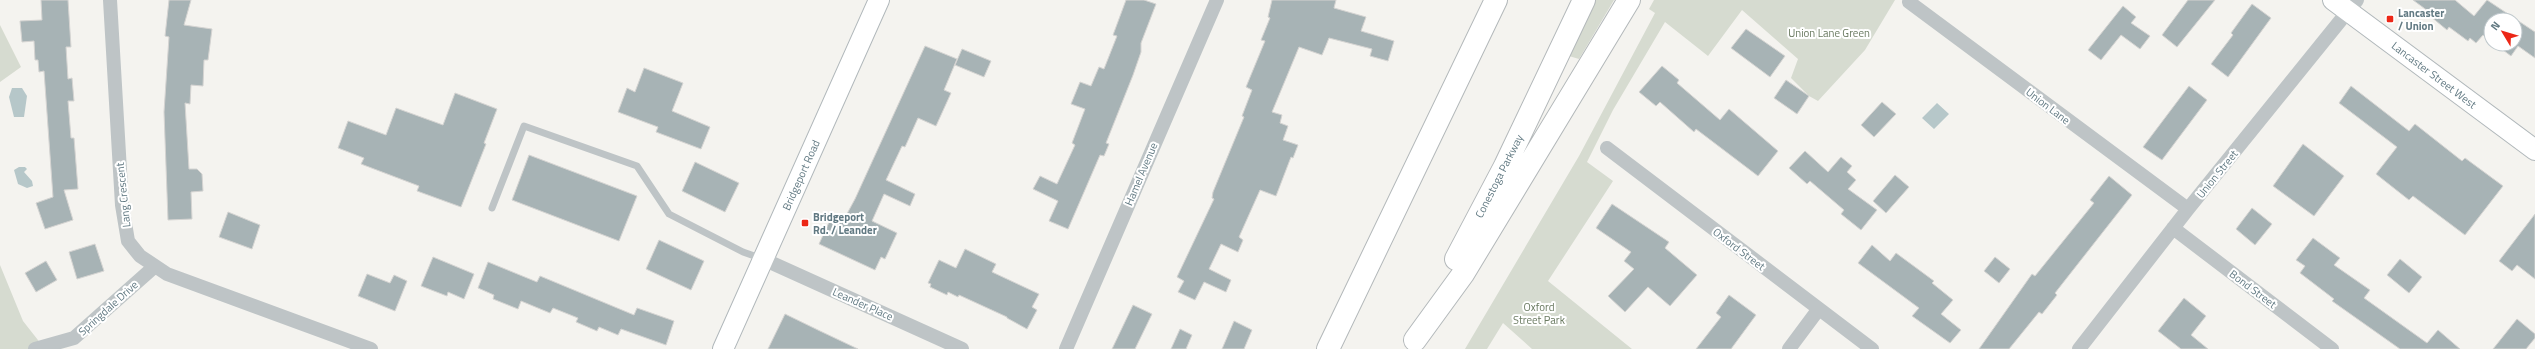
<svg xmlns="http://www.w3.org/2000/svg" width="2535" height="349" font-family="'Titillium Web',sans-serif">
  <rect width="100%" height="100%" fill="#f4f3ef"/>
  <!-- green -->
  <path fill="#d6dbd0" d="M1595 0H1614L1579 59 1569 56Z
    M1654 0H1895L1865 50 1818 101 1809 96 1791 78 1798 59 1742 10 1708 56 1665 22 1613 110 1587 162 1613 181 1548 281 1632 349H1532L1503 323 1487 349H1465L1579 156 1655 13 1649 9Z
    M0 25 21 67 0 82Z
    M0 265 23 321 45 349H0Z"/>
  <!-- water -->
  <path fill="#b6c7c9" d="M12 88H22L27 96 24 117H14L9 97Z
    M1937 103 1949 114 1934 129 1922 118Z
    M19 167H25L27 169 24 172 32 181 33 186 27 188 18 184 14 170Z"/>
  <!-- building -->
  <path fill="#a7b3b5" stroke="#d5d4d2" d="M41 0H68L71 47H66L68 79 72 78 74 101H68L71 138H74L78 189 64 190 73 220 45 229 36 203 53 197 44 71 39 72 38 60H35L34 41 22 42 20 21 42 20Z
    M169 0H191L184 25 212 29 208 60H204L203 86 191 85 190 104 185 103 189 169H197L202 174 203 191 191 192 192 219 168 220 164 112 169 37 165 36Z
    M1126 0H1144L1156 4 1141 43V52L1133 75 1106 143 1109 144 1104 156 1100 155 1068 229 1049 221 1058 201 1033 189 1040 176 1057 184 1075 145 1072 143 1085 109 1071 104 1080 82 1091 86 1099 67 1104 69 1117 36 1113 35Z
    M1272 0H1336L1334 8 1366 17 1361 31 1394 41 1388 61 1370 56 1372 49 1329 38 1322 55 1299 47 1272 112 1282 115 1280 123 1288 126 1283 140 1298 145 1293 158 1291 157 1276 196 1260 190 1239 237 1243 240 1238 252 1221 244 1209 269 1231 280 1226 292 1204 282 1195 300 1178 292 1184 281 1177 277 1214 199 1212 198 1213 192 1244 117 1242 116 1252 90 1246 87 1265 41 1261 40 1270 18 1268 17Z
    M2188 0H2215L2177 47 2162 35Z
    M2413 0H2455L2474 16 2487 0 2535 32V58L2518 46 2511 56 2495 44H2515V20H2491V41L2483 35 2476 43 2470 38 2468 41 2449 27 2447 30 2430 16 2432 14Z
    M2252 4 2271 18 2228 77 2211 64 2233 35 2231 33Z
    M2123 6 2136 17 2131 23 2150 36 2140 49 2121 35 2101 60 2088 50Z
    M1746 29 1785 56 1770 77 1731 48Z
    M925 46 957 59 944 90 951 93 936 126 918 118 905 147 902 146 886 180 915 194 910 206 884 194 872 221 897 233 885 259 881 257 875 270 819 244 831 218 842 223 855 199Z
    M962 49 991 61 984 77 955 65Z
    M1662 66 1679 80 1677 83 1720 120 1729 109 1778 151 1758 176 1696 129 1694 132 1660 102 1656 106 1639 92Z
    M644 68 683 83 672 111 710 127 701 149 656 132 658 127 618 112 627 88 635 92Z
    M1786 80 1809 96 1797 114 1774 98Z
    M2189 86 2207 100 2162 160 2143 147Z
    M2351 86 2409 131 2415 124 2462 161 2465 158 2503 186 2465 235 2413 196 2409 200 2376 174 2397 147 2339 103Z
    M455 93 497 109 484 143 486 144 461 207 417 191 419 186 361 164 364 158 338 148 348 121 386 135 396 108 443 125Z
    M1882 102 1896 114 1874 137 1861 125Z
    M2303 144 2344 176 2314 216 2273 186Z
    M1805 151 1828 172 1841 157 1852 166 1847 172 1856 180 1848 189 1877 210 1861 230 1841 214 1844 210 1810 181 1807 184 1789 168Z
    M529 155 637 196 619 241 512 200Z
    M695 162 739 183 725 212 682 191Z
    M1895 175 1909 187 1886 213 1873 201Z
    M2109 176 2132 195 2055 293 2057 295 2042 314 2039 312 2009 349H1979L2032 274 2035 276 2094 203 2090 200Z
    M1612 204 1669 242 1665 248 1697 275 1670 306 1648 287 1625 312 1608 296 1634 269 1624 261 1631 252 1596 228Z
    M2252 208 2272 224 2255 245 2236 229Z
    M228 212 260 225 252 249 219 237Z
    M2535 214V279L2517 265 2512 271 2499 261Z
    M2313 238 2340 258 2334 265 2370 290 2364 298 2427 343 2438 330 2460 349H2400L2332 301 2334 299 2300 273 2305 266 2296 260Z
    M659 240 704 261 691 290 646 269Z
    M95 244 104 271 77 279 69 252Z
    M1872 245 1890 261 1896 253 1934 281 1932 283 1953 300 1941 314 1961 330 1950 343 1912 316 1919 308 1858 263Z
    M965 249 996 264 992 272 1039 294 1032 307 1037 310 1027 329 1007 318V317L959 295 958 297 948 292 947 295 930 287 931 284 928 283 939 260 956 268Z
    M433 257 474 274 464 299 448 292 447 296 421 286Z
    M1995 257 2010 269 1999 283 1984 271Z
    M2400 259 2422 277 2409 293 2387 275Z
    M46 261 57 280 36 292 25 273Z
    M488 262 537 282 540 276 634 315 637 308 674 321 666 345 621 329 618 335 599 327 597 331 576 322 578 318 553 308 550 313 521 301 518 309 493 299 494 295 478 288Z
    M367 274 390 283 394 275 407 281 395 311 358 296Z
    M1729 295 1756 315 1731 349H1696L1721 317 1716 313Z
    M2184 298 2206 316 2191 335 2208 349H2181L2158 331Z
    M1133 305 1152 314 1135 349H1112Z
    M785 314 820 331 858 349H768Z
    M2517 319 2535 334V338L2526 349H2493Z
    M1234 321 1252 330 1244 349H1222Z
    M1180 329 1192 335 1186 349H1171Z"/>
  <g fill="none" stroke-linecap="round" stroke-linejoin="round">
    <defs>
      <path id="secondary" d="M2333 0 2535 150
        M723 349 879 0"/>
      <path id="motorway" d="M1456 259 1505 166 1584 0
        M1415 340 1463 274 1629 0
        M1328 349 1496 0"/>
    </defs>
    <!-- secondary casing -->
    <use href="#secondary" stroke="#b1b8bb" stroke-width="22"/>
    <!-- motorway casing -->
    <use href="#motorway" stroke="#b3b8ba" stroke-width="24"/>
    <!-- service -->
    <path stroke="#bec4c6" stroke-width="7" d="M492 208 524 126 637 166 669 214 743 252 763 259"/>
    <!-- minor -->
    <path stroke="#bec4c6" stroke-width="14" d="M110 0 122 205 128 241 140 256 167 274 371 349
      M1909 2 2188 209
      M1607 148 1872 349
      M2173 228 2332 349
      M763 259 962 349
      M35 349 74 338 154 267
      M1066 349 1217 0
      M1789 349 1818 310
      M2079 349 2188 209 2357 0"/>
    <!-- secondary -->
    <use href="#secondary" stroke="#fff" stroke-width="20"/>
    <!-- motorway -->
    <use href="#motorway" stroke="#fff" stroke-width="22"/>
  </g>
  <!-- markers -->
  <g fill="#ec2717" stroke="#fff" stroke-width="1.5">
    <rect x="2386" y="15" width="8" height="8" rx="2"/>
    <rect x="801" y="219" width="8" height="8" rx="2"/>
  </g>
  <g text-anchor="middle" stroke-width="4" stroke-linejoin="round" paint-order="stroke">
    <!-- poi labels -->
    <g font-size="11" font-weight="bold" fill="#617982" stroke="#fff" text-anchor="start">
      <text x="2398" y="17">Lancaster<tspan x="2398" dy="13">/ Union</tspan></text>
      <text x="813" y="221">Bridgeport<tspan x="813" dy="13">Rd. / Leander</tspan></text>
    </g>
    <!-- park labels -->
    <g font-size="11" fill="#697960" stroke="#fff">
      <text x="1829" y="37">Union Lane Green</text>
      <text x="1539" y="311">Oxford<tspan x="1539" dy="13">Street Park</tspan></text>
    </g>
    <!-- street labels -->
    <g font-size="11" fill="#617982" stroke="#fff">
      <text transform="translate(2434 75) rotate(37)" y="4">Lancaster Street West</text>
      <text transform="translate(2048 106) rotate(37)" y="4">Union Lane</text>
      <text transform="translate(1141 174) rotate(-67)" y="4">Hamel Avenue</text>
      <text transform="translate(2217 174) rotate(-51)" y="4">Union Street</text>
      <text transform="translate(801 175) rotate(-66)" y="4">Bridgeport Road</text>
      <text transform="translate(1499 176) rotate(-63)" y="4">Conestoga Parkway</text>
      <text transform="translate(123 195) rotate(-96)" y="4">Lang Crescent</text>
      <text transform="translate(1739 249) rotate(37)" y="4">Oxford Street</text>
      <text transform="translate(2253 289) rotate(37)" y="4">Bond Street</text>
      <text transform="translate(863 304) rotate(24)" y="4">Leander Place</text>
      <text transform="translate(108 308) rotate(-42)" y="4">Springdale Drive</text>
    </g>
  </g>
  <!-- north arrow -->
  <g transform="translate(2503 32) rotate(308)"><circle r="19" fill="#ffffff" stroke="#c0c9cd"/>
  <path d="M0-3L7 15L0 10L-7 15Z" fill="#ec2717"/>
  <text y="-6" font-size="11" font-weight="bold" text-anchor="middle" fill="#617982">N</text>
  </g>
</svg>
